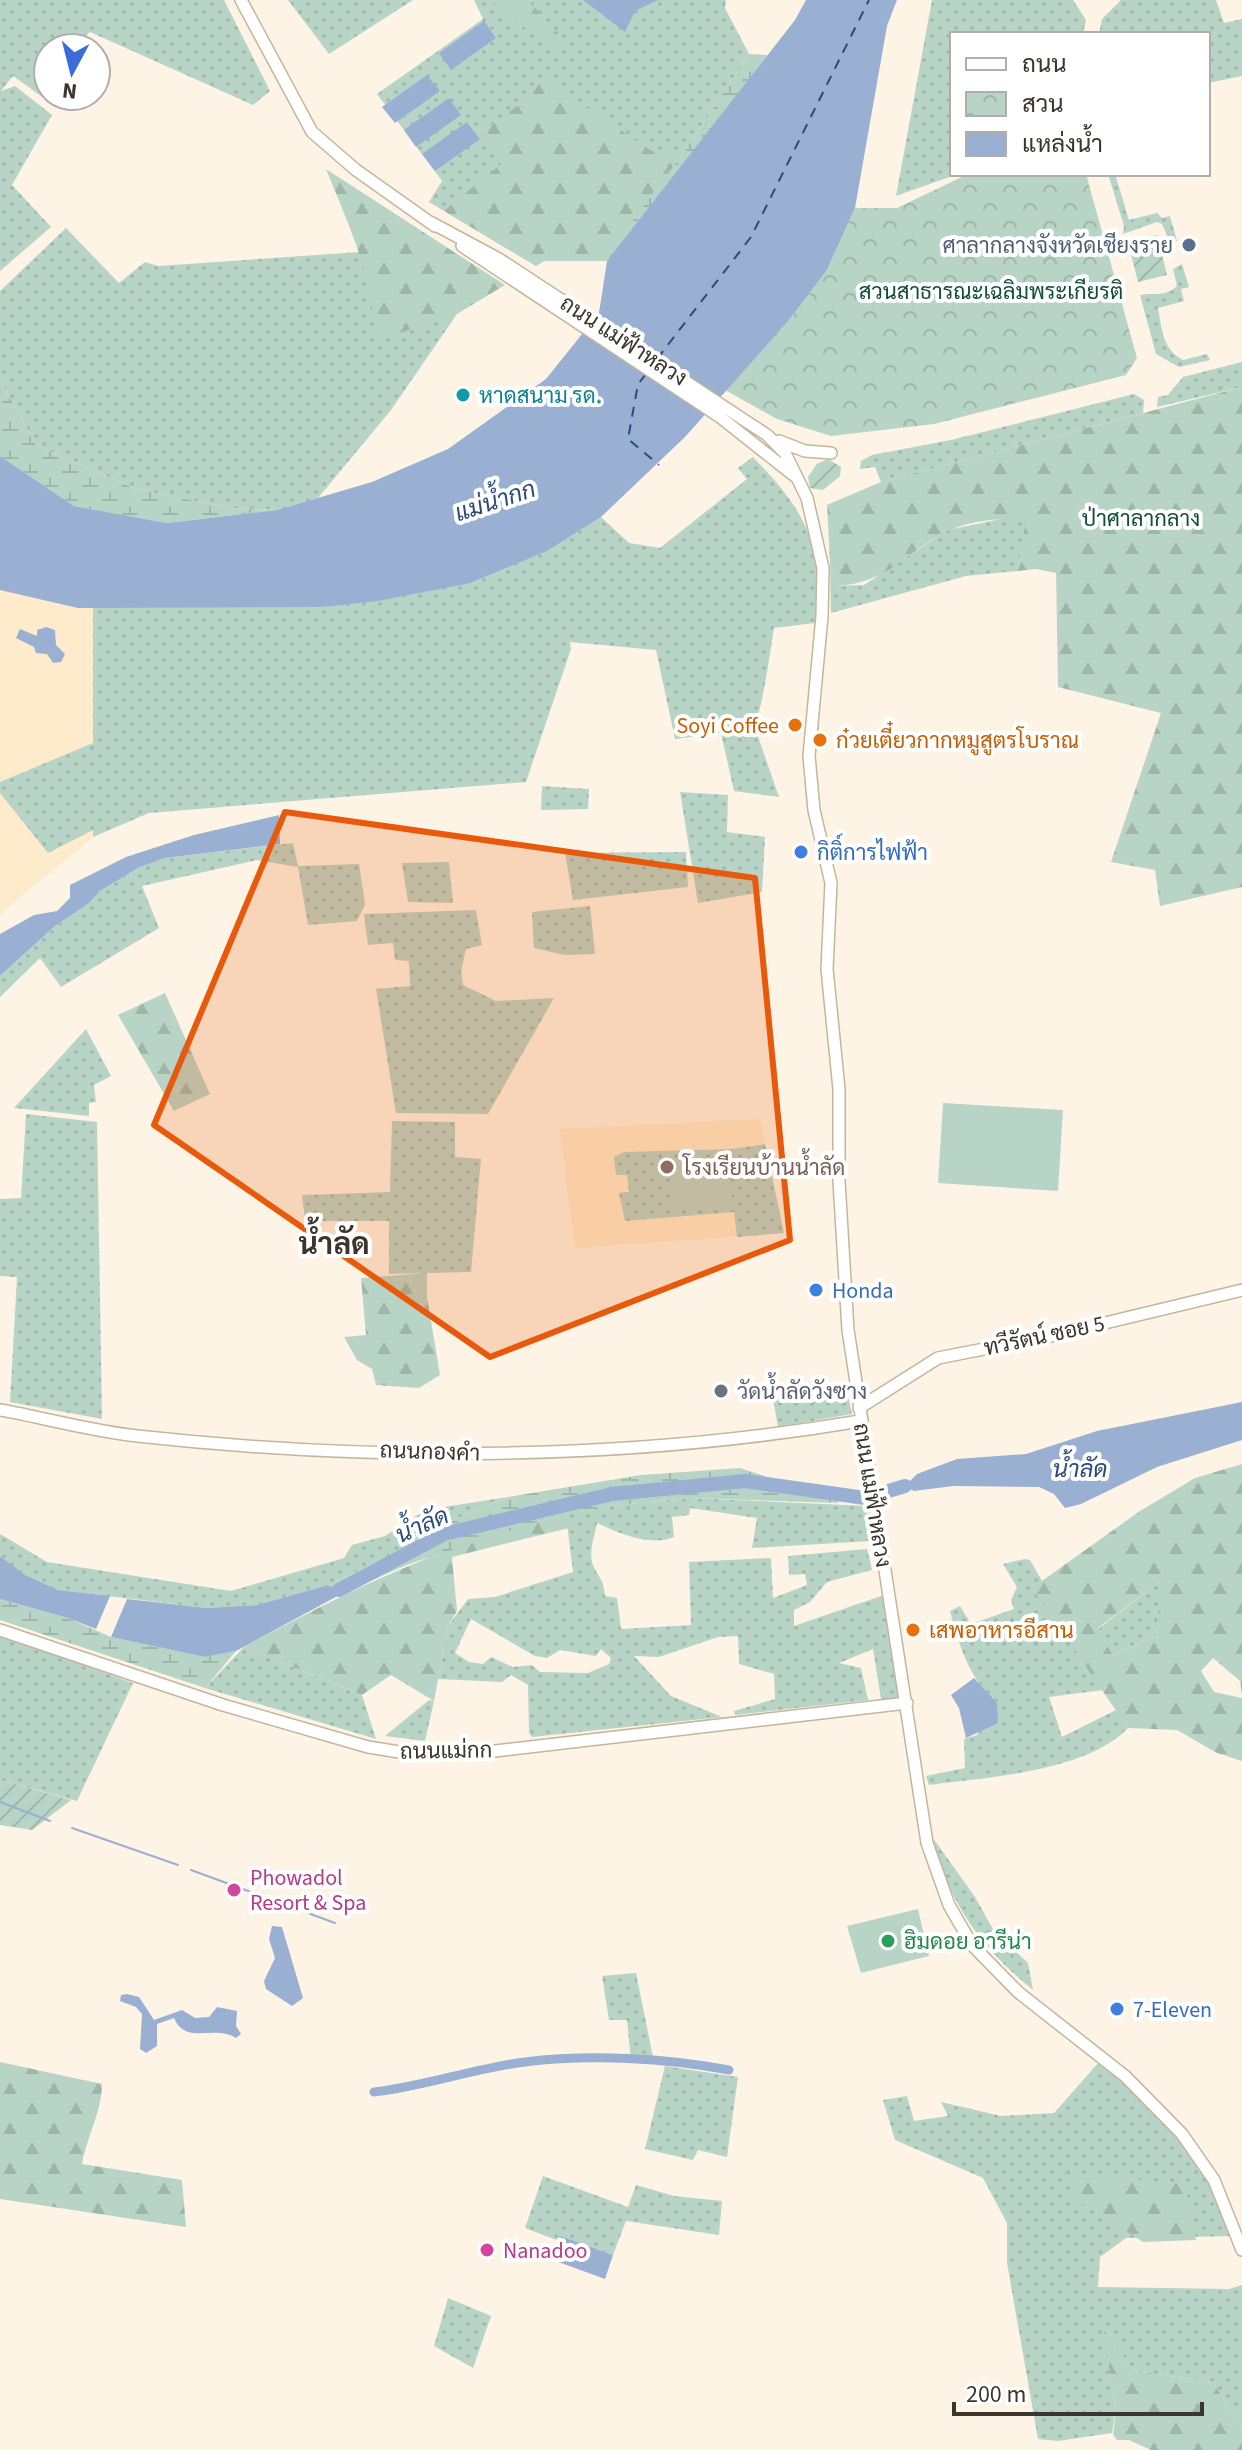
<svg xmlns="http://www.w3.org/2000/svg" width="1242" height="2450" font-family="'Source Sans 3',Sarabun,sans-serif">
  <defs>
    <pattern id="grass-dots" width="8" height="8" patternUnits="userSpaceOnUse" patternTransform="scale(2)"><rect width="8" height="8" fill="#b8d4c7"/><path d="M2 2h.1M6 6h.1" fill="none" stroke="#9fb7ab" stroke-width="1.8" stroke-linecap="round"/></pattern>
    <pattern id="forest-firs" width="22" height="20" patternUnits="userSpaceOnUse" patternTransform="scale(2)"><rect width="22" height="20" fill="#b8d4c7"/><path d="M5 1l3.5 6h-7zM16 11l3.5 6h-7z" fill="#9fb7ab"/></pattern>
    <pattern id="wetland-marsh" width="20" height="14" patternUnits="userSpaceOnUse" patternTransform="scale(2)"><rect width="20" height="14" fill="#b8d4c7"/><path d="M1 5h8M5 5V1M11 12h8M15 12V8" fill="none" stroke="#9fb7ab"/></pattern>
    <pattern id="park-crowns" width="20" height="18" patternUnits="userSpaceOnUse" patternTransform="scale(2)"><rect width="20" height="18" fill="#b8d4c7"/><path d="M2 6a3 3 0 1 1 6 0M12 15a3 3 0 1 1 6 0" fill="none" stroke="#9fb7ab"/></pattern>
    <pattern id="garden-furrows" width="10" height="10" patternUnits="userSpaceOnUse" patternTransform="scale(2)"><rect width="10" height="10" fill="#b8d4c7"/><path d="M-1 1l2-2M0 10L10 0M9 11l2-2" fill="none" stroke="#9fb7ab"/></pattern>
  </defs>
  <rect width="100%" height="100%" fill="#fdf4e5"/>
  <!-- built -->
  <path fill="#feebcb" d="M0 590 93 607V837L0 914Z
    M760 1119 784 1233 575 1248 560 1129Z"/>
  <!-- grass -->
  <path fill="url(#grass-dots)" fill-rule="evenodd" d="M0 0H224L270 91 253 105 90 32 74 48H48V86L41 96 13 76 1 91 15 86 52 115 12 185 51 227 0 271Z
    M288 0H413L329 54Z
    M474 0H726L725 8 749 54 682 155 602 261H544L536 266 429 202 442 181 377 94 483 19Z
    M932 0H1073L1086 20 1083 34H952V174H958L896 196Z
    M1121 0H1216L1224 23 1242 19V76L1208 83V34H1099L1102 19Z
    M1108 174H1115L1129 220 1157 213 1162 218 1170 216 1177 241 1170 243 1162 224 1157 222 1123 234 1124 226Z
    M66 228 119 283 145 262 158 266 360 252 369 283 422 323 457 314 391 410 318 498 277 510 232 508 136 489 36 445 0 380V291Z
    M1182 264 1189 287 1181 289 1184 301 1158 308C1162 329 1162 349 1183 360L1207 354 1210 360 1179 367 1156 354 1140 295C1153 292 1164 298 1177 286L1173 269Z
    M1242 362V387L1157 407 1158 397 1168 395 1183 377Z
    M1134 394 1144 400 1143 413 881 482 875 467 860 469 861 461 872 455 951 440Z
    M753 457C806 512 825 545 815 623L774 628C770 652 763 708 754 725L779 797 734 791 721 733 675 739 656 650 570 642 571 649 526 782 149 813 93 837V830L48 853 0 793V782L93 743V607H323L549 550 601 517 629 543 660 548 747 479 738 468Z
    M1006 518 1027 519 1017 571 966 576 831 613 830 563 836 586 864 585 948 530Z
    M542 786 589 789 588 809 541 810Z
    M680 792 728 795 727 832 765 837 762 892 698 903Z
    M293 843 298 866 359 864 365 904 357 921 308 925 298 867 257 860 142 886 159 928 61 987 40 958 0 997V976L55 926 88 904 100 891 138 868 165 858Z
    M686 852 688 887 573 900 565 853Z
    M449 862 453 903 408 902 402 863Z
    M590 906 595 954 564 955 534 948 532 912Z
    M476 910 482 945 466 949 461 971 463 985 496 1001 554 998 488 1114 396 1113 376 989 410 986 409 961 395 960 393 943 368 945 364 914Z
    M86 1029 111 1076 94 1085 96 1102 89 1103V1116L14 1108Z
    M26 1114 97 1122 102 1419 10 1402 17 1277 0 1276V1199L21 1198Z
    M392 1121 455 1122V1157L481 1159 471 1272 389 1274V1221H305L302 1195 390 1192Z
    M765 1144 784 1233 737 1237 734 1212 625 1221 619 1193 629 1192 627 1175H616L614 1157 624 1152 733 1149Z
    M846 1386 852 1414 778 1427 773 1399Z
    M508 1497 443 1524 395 1554 328 1585 257 1605 207 1608 58 1590 24 1575 0 1556V1534L47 1562 231 1591 344 1558 352 1545 385 1536 425 1510Z
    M689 1498 868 1506 871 1541 752 1548 757 1518 690 1508 689 1515 672 1517 674 1537C651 1547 618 1533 597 1523 595 1535 588 1552 593 1565 599 1579 603 1577 605 1596L617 1598 621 1629 691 1625 689 1562 771 1558 773 1598 807 1585 805 1574 789 1575 788 1556 867 1549 872 1570 827 1582 810 1602 794 1610V1626L884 1595 901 1688 897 1699H881L873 1649 839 1663 861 1668 868 1700 735 1715 734 1711 775 1699 774 1674 739 1664 738 1636 718 1637 659 1657 634 1656 671 1696 722 1717 532 1737 529 1733 528 1685 511 1675 502 1682 438 1679 448 1626 468 1599 495 1597 573 1572 566 1515 609 1506ZM471 1619 535 1656 547 1658 560 1650 596 1656 601 1649 611 1658 609 1664 588 1673 540 1672 532 1665 513 1667 491 1657 483 1664 469 1662 455 1653Z
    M1024 1559 1030 1560 1042 1581 1033 1588 1103 1690 1049 1697 1062 1737 1116 1710 1128 1728C1086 1772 987 1777 929 1785L926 1776 965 1768 964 1739 977 1735 997 1703C969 1679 959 1645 950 1611L960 1606 971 1624 1014 1609 1011 1600 1017 1587 1003 1564Z
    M1163 1579 1156 1635 1113 1656 1098 1629Z
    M0 1635 133 1683 77 1801 0 1780Z
    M244 1647 362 1695 376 1739 205 1688Z
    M429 1700 434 1701 425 1741 385 1736Z
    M933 1838 975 1897 994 1931 1028 1963 1033 1990C982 1949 948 1902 933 1838Z
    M636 1973 654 2062 631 2061 627 2020H609L602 1976Z
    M1100 2061 1161 2117 1200 2165 1237 2236 1126 2238 1100 2257 1098 2287 1229 2289 1242 2285V2428L1213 2382 1135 2371 1103 2330 1116 2406 1112 2433 1058 2441 1038 2439 1007 2263V2223L983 2178 895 2140 883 2100 907 2096 914 2121 948 2116 941 2102 1001 2116 1054 2113Z
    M665 2066 738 2077 727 2157 698 2150 693 2160 645 2149Z
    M543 2176 628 2207 636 2185 674 2196 722 2201 719 2235 626 2221 613 2255 561 2236 559 2241 525 2228Z
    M448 2298 491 2316 473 2368 434 2346Z"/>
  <!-- forest -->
  <path fill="url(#forest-firs)" fill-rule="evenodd" d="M489 0H528L565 41 559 54Z
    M543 78 652 151 682 155 607 261H544L536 266 444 211 501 164 482 131 531 96Z
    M326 169 505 285 457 314 375 341C374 278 349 226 326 169Z
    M1242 387V887L1160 906 1155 870 1111 862 1161 713 1058 687 1056 573 1036 569 1017 571 1026 520C1003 517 967 521 946 532 903 554 888 583 836 586L830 563 827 505 881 482Z
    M165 993 210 1094 174 1111 118 1015Z
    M427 1273V1297L440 1375 419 1388 376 1385 372 1369 357 1360 344 1337 366 1335 361 1278Z
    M1242 1464V1695L1240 1681 1213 1658 1201 1671 1214 1692 1242 1698V1761L1217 1753 1177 1730 1128 1728 1032 1588 1140 1511 1195 1478ZM1162 1580 1156 1635 1113 1656 1098 1628Z
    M566 1515 569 1528 452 1557 457 1611 448 1626 434 1701 391 1675 362 1695 244 1647C347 1591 451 1540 566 1515Z
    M0 2062 102 2084C102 2111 87 2136 82 2164L182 2180 186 2227 0 2199Z
    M1063 2173 1185 2184 1196 2240 1143 2242 1075 2199Z
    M1102 2328 1135 2371 1213 2382 1242 2428V2450H1151L1129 2440H1117L1113 2435 1116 2406Z"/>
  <!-- wetland -->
  <path fill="url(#wetland-marsh)" d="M749 54 767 55 736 105 698 204 575 343 599 313 611 249 682 155Z
    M0 380 36 445 136 489 232 508 277 510 167 523 74 506 0 456Z
    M740 1468 789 1484 841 1490 838 1503 689 1498 609 1506 537 1522 409 1564 345 1592 328 1585 397 1553 443 1524 508 1497 641 1475Z
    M0 1599 68 1618 111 1637 205 1657 236 1651 205 1688 0 1620Z"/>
  <!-- park -->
  <path fill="url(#park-crowns)" d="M968 174H1086L1137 358 1126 375 934 424 831 436 777 419 725 390 789 320 827 270 855 208H897Z"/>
  <!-- garden -->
  <path fill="url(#garden-furrows)" d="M1157 235 1167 275 1138 282 1128 242Z
    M828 459 841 467 840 476 823 490 810 488 808 477 817 464Z
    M0 1780 71 1800 32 1830 0 1825Z"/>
  <!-- pitch -->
  <path fill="#b8d4c7" d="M943 1103 1063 1110 1058 1191 938 1183Z
    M729 1160 733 1206 673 1210 669 1162Z
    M918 1909 929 1956 861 1973 847 1926Z"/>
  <!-- water -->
  <path fill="#99b0d3" d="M583 0H658L635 11 625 32Z
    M806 0H897L887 26 855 208 827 270 789 320 685 437 601 517 549 550 470 583 378 601 323 607 78 608 0 590V456L74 506 167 523 277 510 372 482 448 449 546 379 599 313 607 261 795 20Z
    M484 21 496 38 451 70 439 53Z
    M427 75 440 91 395 123 382 107Z
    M449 98 461 115 416 147 404 130Z
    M467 122 480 139 435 171 422 154Z
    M46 627 55 630 56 645 65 654 61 662 53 663 47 654 36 653 34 647 16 638 20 629 37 636V630Z
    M279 815 280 844 165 858 138 868 100 891 88 904 55 926 0 976V934L34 915 57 911 70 898V885L126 857 194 835Z
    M1242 1402V1440L1157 1467 1081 1504 1065 1508 1054 1494 1039 1487 953 1486 914 1491 905 1486 917 1474 957 1459 1026 1454 1097 1431Z
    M0 1556 25 1575 58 1590 110 1596 96 1629 68 1618 0 1599Z
    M328 1585 345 1592 236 1651 205 1657 111 1637 127 1599 207 1608 257 1605Z
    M974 1678 997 1703 998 1723 966 1738 959 1708 951 1695Z
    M272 1926 282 1927 303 1998 292 2006 266 1989 264 1981 275 1958 269 1939Z
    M127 1994 139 1997 154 2020 182 2010 195 2018 209 2017 217 2007 237 2011 236 2026 241 2034 236 2038C213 2024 186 2046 174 2018L157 2024V2046L146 2053 140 2049 142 2014 136 2007 120 2001 121 1995Z
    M561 2236 613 2255 605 2279 553 2260Z"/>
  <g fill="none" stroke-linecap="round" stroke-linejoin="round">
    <!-- stream -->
    <path stroke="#99b0d3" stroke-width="2" d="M0 1802 50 1821
      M72 1828 178 1865
      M191 1870 335 1923"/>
    <!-- canal -->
    <path stroke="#99b0d3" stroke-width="9" d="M374 2092C425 2086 475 2068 525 2062 589 2054 666 2058 729 2070"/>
    <!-- river -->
    <path stroke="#99b0d3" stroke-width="14" d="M339 1590 444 1534 612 1494 745 1481 865 1498 905 1486"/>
    <!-- ferry -->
    <path stroke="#2d4a79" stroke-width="2" stroke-dasharray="10 8" stroke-linecap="butt" d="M657 359 751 237 869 0
      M646 374 638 384 628 439 659 465"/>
    <defs>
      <path id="tertiary" d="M241 0 312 132 356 170 435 226
        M430 222 499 259 767 435 785 453 807 498 823 568 822 616 809 756 814 810 831 883 827 969 839 1089V1181L848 1330 927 1843 949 1905 972 1945 1018 1992 1125 2076 1182 2134 1214 2180 1242 2250
        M462 246 720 417 796 477
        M779 441 805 451 831 453
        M859 1408 938 1358 1051 1336 1242 1290
        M0 1410C45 1418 91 1431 137 1436 375 1462 624 1461 860 1421
        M0 1630 223 1705 368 1747 412 1754 478 1753 907 1703"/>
    </defs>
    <!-- tertiary casing -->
    <use href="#tertiary" stroke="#c4b69d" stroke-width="14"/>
    <!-- tertiary -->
    <use href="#tertiary" stroke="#fff" stroke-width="11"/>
  </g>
  <!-- marked area -->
  <path fill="#e8590c" fill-opacity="0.2" stroke="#e8590c" stroke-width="6" stroke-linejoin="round" d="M285 812 755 878 790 1240 490 1357 154 1125Z"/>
  <!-- markers -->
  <circle fill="#5c6f8a" stroke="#fff" stroke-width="3" cx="1189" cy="245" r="8"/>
  <circle fill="#0f9aa8" stroke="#fff" stroke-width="3" cx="463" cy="395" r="8"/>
  <g fill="#e8710a" stroke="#fff" stroke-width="3">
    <circle cx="795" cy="725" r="8"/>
    <circle cx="820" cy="740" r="8"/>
    <circle cx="913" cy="1630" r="8"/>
  </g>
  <g fill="#3f7fe0" stroke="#fff" stroke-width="3">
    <circle cx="801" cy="852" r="8"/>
    <circle cx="816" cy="1290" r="8"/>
    <circle cx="1117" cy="2009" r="8"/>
  </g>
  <circle fill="#8d6e63" stroke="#fff" stroke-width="3" cx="667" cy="1167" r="8"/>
  <circle fill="#6b7280" stroke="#fff" stroke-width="3" cx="721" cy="1391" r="8"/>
  <g fill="#d1479c" stroke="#fff" stroke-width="3">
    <circle cx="234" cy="1890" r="8"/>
    <circle cx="487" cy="2250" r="8"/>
  </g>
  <circle fill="#2e9e5b" stroke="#fff" stroke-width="3" cx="888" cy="1941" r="8"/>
  <g text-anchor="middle" stroke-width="8" stroke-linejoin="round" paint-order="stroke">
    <!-- service labels -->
    <g font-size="22" fill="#4e5e75" stroke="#fff" text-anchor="end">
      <text x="1173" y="253">ศาลากลางจังหวัดเชียงราย</text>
    </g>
    <!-- park labels -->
    <g font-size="22" fill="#144e39" stroke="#fff">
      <text x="991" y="299">สวนสาธารณะเฉลิมพระเกียรติ</text>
      <text x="1141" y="526">ป่าศาลากลาง</text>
    </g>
    <!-- street labels -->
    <g font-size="22" fill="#3b352b" stroke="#fff">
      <text transform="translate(624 340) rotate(33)" y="8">ถนน แม่ฟ้าหลวง</text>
      <text transform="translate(1044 1335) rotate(-12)" y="8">ทวีรัตน์ ซอย 5</text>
      <text transform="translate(430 1451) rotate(2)" y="8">ถนนกองคำ</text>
      <text transform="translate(873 1495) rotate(81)" y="8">ถนน แม่ฟ้าหลวง</text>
      <text transform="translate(446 1750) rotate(-1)" y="8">ถนนแม่กก</text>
    </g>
    <!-- culture labels -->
    <g font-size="22" fill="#0d838f" stroke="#fff" text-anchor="start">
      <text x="479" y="403">หาดสนาม รด.</text>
    </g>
    <!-- food labels -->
    <g font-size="22" fill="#c56008" stroke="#fff" text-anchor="start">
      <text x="779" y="733" text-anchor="end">Soyi Coffee</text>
      <text x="836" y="748">ก๋วยเตี๋ยวกากหมูสูตรโบราณ</text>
      <text x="929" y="1638">เสพอาหารอีสาน</text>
    </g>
    <!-- shop labels -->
    <g font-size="22" fill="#366cbe" stroke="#fff" text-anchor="start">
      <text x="817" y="860">กิติ์การไฟฟ้า</text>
      <text x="832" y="1298">Honda</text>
      <text x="1133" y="2017">7-Eleven</text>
    </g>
    <!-- education labels -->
    <g font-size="22" fill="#785e54" stroke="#fff" text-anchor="start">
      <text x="683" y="1175">โรงเรียนบ้านน้ำลัด</text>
    </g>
    <!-- worship labels -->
    <g font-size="22" fill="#5b616d" stroke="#fff" text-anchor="start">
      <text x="737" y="1399">วัดน้ำลัดวังซาง</text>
    </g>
    <!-- hotel labels -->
    <g font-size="22" fill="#b23c85" stroke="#fff" text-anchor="start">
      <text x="250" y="1885">Phowadol<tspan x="250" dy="25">Resort &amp; Spa</tspan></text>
      <text x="503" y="2258">Nanadoo</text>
    </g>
    <!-- leisure labels -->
    <g font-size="22" fill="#27864d" stroke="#fff" text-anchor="start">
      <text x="904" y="1949">ฮิมดอย อารีน่า</text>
    </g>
    <!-- water labels -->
    <g font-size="24" font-style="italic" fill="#2d4a79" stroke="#fff">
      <text transform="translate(495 501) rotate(-18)" y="8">แม่น้ำกก</text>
      <text x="1080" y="1477">น้ำลัด</text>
      <text transform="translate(422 1525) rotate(-24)" y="8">น้ำลัด</text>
    </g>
    <!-- district labels -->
    <g font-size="30" font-weight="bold" fill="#3b352b" stroke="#fff">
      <text x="334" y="1254">น้ำลัด</text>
    </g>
  </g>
  <!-- legend -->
  <rect x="950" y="32" width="260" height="144" fill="#ffffff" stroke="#b1aeaa" stroke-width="2"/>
  <rect x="966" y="58" width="40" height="12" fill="#ffffff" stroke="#b1aeaa" stroke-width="2"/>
  <text x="1022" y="72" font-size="24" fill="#3b352b">ถนน</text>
  <rect x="966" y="92" width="40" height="24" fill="url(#park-crowns)" stroke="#b1aeaa" stroke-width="2"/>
  <text x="1022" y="112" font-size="24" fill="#3b352b">สวน</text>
  <rect x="966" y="132" width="40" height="24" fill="#99b0d3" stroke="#b1aeaa" stroke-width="2"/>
  <text x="1022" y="152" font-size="24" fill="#3b352b">แหล่งน้ำ</text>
  <!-- north arrow -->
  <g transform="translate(72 72) rotate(187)"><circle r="38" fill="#ffffff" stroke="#b1aeaa" stroke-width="2"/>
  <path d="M0-6L14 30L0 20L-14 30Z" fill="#3b6cdc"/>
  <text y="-12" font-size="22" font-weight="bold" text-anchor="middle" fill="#3b352b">N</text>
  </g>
  <!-- scale -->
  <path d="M954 2402v12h248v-12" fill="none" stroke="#3b352b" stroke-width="4"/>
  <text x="966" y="2402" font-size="24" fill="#3b352b" stroke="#ffffff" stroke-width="6" paint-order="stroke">200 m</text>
</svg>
